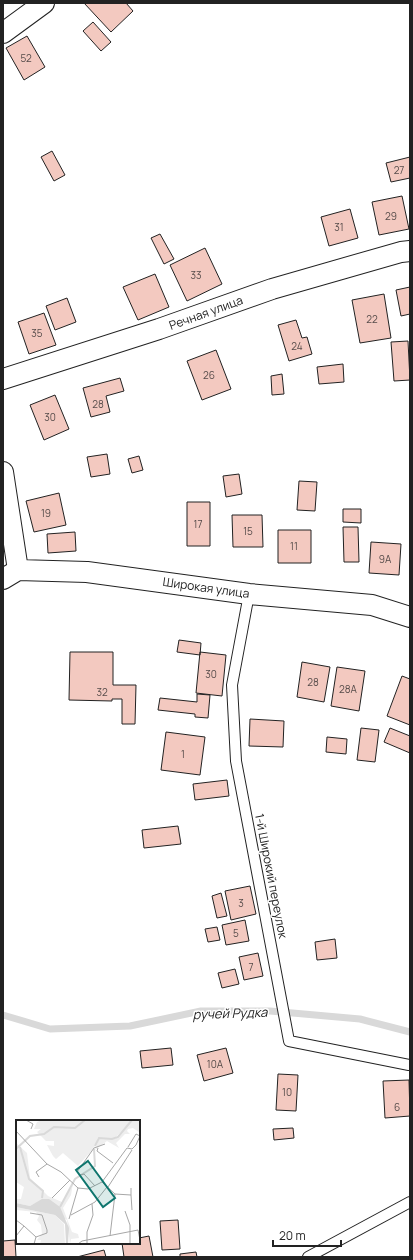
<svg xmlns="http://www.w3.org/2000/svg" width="413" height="1260" viewBox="0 0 413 1260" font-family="Manrope,sans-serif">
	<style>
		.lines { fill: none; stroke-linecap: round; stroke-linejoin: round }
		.stream { stroke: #d9d9d9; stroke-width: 7 }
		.building { fill: #f3c9c0; stroke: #222 }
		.service-casing { stroke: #222; stroke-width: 12 }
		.minor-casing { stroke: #222; stroke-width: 22 }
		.service { stroke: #fff; stroke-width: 10 }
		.minor { stroke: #fff; stroke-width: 20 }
		.labels { text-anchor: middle; stroke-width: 3; stroke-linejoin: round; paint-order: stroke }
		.number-label { font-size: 10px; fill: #564c4a }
		.street-label { font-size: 12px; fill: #222; stroke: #fff }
		.water-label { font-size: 13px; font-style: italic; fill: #222; stroke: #fff }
		.inset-river { fill: none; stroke: #d9d9d9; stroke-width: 2 }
		.inset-road { fill: none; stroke: #a7a7a7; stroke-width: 1 }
		.view { fill: #0f766e; fill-opacity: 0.15; stroke: #0f766e; stroke-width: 2 }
		.inset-edge { fill: none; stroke: #222; stroke-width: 2 }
	</style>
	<rect width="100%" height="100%" fill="#fff"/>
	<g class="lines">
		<path class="stream" d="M3,1015L50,1029L130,1026L201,1011H270L360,1019L410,1032"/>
	</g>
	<path class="building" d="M84,3H126L133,11L111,32Z
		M93,22L111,42L101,51L83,31Z
		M27,36L45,67L24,80L6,48Z
		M52,151L65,175L54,181L41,157Z
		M410,157V178L391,182L386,163Z
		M402,196L409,229L379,235L372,202Z
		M350,209L358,238L329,246L321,217Z
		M160,234L174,259L164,264L151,238Z
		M205,248L222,284L187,301L170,265Z
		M155,274L169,307L138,320L123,287Z
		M410,287V314L401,316L396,290Z
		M384,294L391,338L360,343L352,300Z
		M67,298L76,322L55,330L46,306Z
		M44,313L56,345L29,354L18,322Z
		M296,320L302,338L307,337L312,354L289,361L278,325Z
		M408,341L410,380L394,381L391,342Z
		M216,350L231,389L202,400L187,361Z
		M343,364L344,382L319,384L317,367Z
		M282,374L284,394L272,395L271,376Z
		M120,378L124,391L106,396L110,412L91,417L83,388Z
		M55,395L69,429L44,440L30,405Z
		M107,454L110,474L91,477L87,457Z
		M139,456L143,470L132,473L128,459Z
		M239,474L242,494L226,497L223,476Z
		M299,481L317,482L315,511L297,510Z
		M59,493L66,525L34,532L26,501Z
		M187,502H210V546H187Z
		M343,509H361V523L343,522Z
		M232,515H262L263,547H233Z
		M343,527H358L359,562H344Z
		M278,530H311V563H278Z
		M75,532L76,551L48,553L47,534Z
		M371,542L401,544L399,575L369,573Z
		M179,640L201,643L200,655L177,652Z
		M70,652H113V685H136L135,724H122V699H112V701L69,700Z
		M200,652L226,655L222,696L196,693Z
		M302,662L330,667L324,702L297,697Z
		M337,667L365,671L359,711L331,706Z
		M402,676L410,679V725L387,716Z
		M197,694L210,695L208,718L195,717V714L158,710L160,698L197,702Z
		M250,719L284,721L283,747L249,746Z
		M361,728L379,730L375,762L357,760Z
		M390,728L410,736V753L384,742Z
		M166,732L205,737L200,775L161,770Z
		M327,737L347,739L346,754L326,752Z
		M227,780L229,796L195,800L193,784Z
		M178,826L181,844L144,848L142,830Z
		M250,886L256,914L231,920L225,891Z
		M221,893L227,916L217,918L212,896Z
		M245,920L249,941L226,945L222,925Z
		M217,927L220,940L208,942L205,929Z
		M335,939L337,958L317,960L315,942Z
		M258,953L263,976L244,980L239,957Z
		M235,969L239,984L222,988L218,973Z
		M171,1048L173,1065L142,1068L140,1051Z
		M226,1048L233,1073L204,1081L197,1055Z
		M278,1074L298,1075L296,1111L276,1110Z
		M409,1080L410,1116L385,1118L383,1081Z
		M293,1128L294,1138L274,1140L273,1129Z
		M178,1220L180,1249L162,1250L160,1221Z
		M149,1236L153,1257H124L122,1243H139V1238Z
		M15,1240L16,1257H3V1241Z
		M104,1250L106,1257H77Z
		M196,1252L197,1257H180V1254Z"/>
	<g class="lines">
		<defs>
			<path id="service" d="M249,594L232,685L236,761L289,1041L409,1065
				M308,1257L410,1202"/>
			<path id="minor" d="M3,33L44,3
				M3,379L159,329L272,289L401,252L410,251
				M3,472L18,570
				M3,579L18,570L87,572L249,594L372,605L410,617"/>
		</defs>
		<use href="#service" class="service-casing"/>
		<use href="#minor" class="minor-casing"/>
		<use href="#service" class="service"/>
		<use href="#minor" class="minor"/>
	</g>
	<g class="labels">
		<g class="number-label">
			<text x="26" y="62">52</text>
			<text x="399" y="174">27</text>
			<text x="391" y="220">29</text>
			<text x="339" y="231">31</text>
			<text x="196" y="279">33</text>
			<text x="372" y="323">22</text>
			<text x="37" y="337">35</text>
			<text x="297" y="350">24</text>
			<text x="209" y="379">26</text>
			<text x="98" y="408">28</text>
			<text x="50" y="421">30</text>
			<text x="46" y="517">19</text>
			<text x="198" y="528">17</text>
			<text x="248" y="535">15</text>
			<text x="294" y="550">11</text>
			<text x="385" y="563">9А</text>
			<text x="211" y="678">30</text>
			<text x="313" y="686">28</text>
			<text x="348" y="693">28А</text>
			<text x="102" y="696">32</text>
			<text x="183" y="758">1</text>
			<text x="241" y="907">3</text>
			<text x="236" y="937">5</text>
			<text x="251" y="971">7</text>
			<text x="215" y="1068">10А</text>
			<text x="287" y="1096">10</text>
			<text x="397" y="1111">6</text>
		</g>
		<g class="street-label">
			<text transform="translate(206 313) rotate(-20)" y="4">Речная улица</text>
			<text transform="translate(206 588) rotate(8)" y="4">Широкая улица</text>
			<text transform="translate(271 876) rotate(79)" y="4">1-й Широкий переулок</text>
		</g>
		<g class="water-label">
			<text transform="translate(230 1013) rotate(-2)" y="5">ручей Рудка</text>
		</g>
	</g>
	<g transform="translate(16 1120)">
		<rect width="124" height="124" fill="#fff"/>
		<path d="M26,0H116L98,19L82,18L78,28L62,46L47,33L40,39L37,36L31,25L38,26V21H30L21,12L25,9H18L21,2ZM117,0H124L123,12L117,8L112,9L111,11L114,14H109L100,23L103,28L91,21L79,30L83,19H99ZM0,23L11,33L14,58L32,76L46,82L56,67V62L57,63L55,75L47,88L56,112L62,114L63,118L55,119L54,124L51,100L22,82L14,86L0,83V79H5L8,67L0,62ZM0,87L39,95L48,104L49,124H24L25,120H21L26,114L25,105L21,100L23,96L20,92L0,90Z" fill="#eee"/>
		<path d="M26,79H33L44,87L53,108L52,124H50L49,104L39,95L0,87V83L14,86Z" fill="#d9d9d9"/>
		<path class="inset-river" d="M79,26L83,18L96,19L102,17L116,0M4,27L13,59L27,71L26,78M0,29L14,16L28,14L38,7L59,8L69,0M44,87L59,59L79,46L78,29"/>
		<path class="inset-road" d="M10,0L17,4L15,9M0,11L31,44L45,52L62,68M82,28L81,31L97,43M61,52L78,28L89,24M64,55L68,54L79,66M23,57L20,52L31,44M86,62L99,74L115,75V68M92,67L116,30M115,75L116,90M36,78L54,60M109,91L114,105V124M14,93L26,95L31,110V113L20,117M55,95L79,82L91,67M53,99L62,68L72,69L86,62L111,28L116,29L120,25L124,16L120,14L112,27M0,100L8,106L0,116M8,106L20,117L18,124M94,116L99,74M62,124L66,121L122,110L124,120M71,124V112L77,95L76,84"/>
		<path class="view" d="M72,41L99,78L87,87L60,50Z"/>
		<rect width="124" height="124" class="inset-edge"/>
	</g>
	<rect width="413" height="1260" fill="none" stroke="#222222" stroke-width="8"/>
	<path d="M273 1240v6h68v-6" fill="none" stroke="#222222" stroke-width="2"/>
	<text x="279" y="1240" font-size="12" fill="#222222" stroke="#ffffff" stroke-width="3" paint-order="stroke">20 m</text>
</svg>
